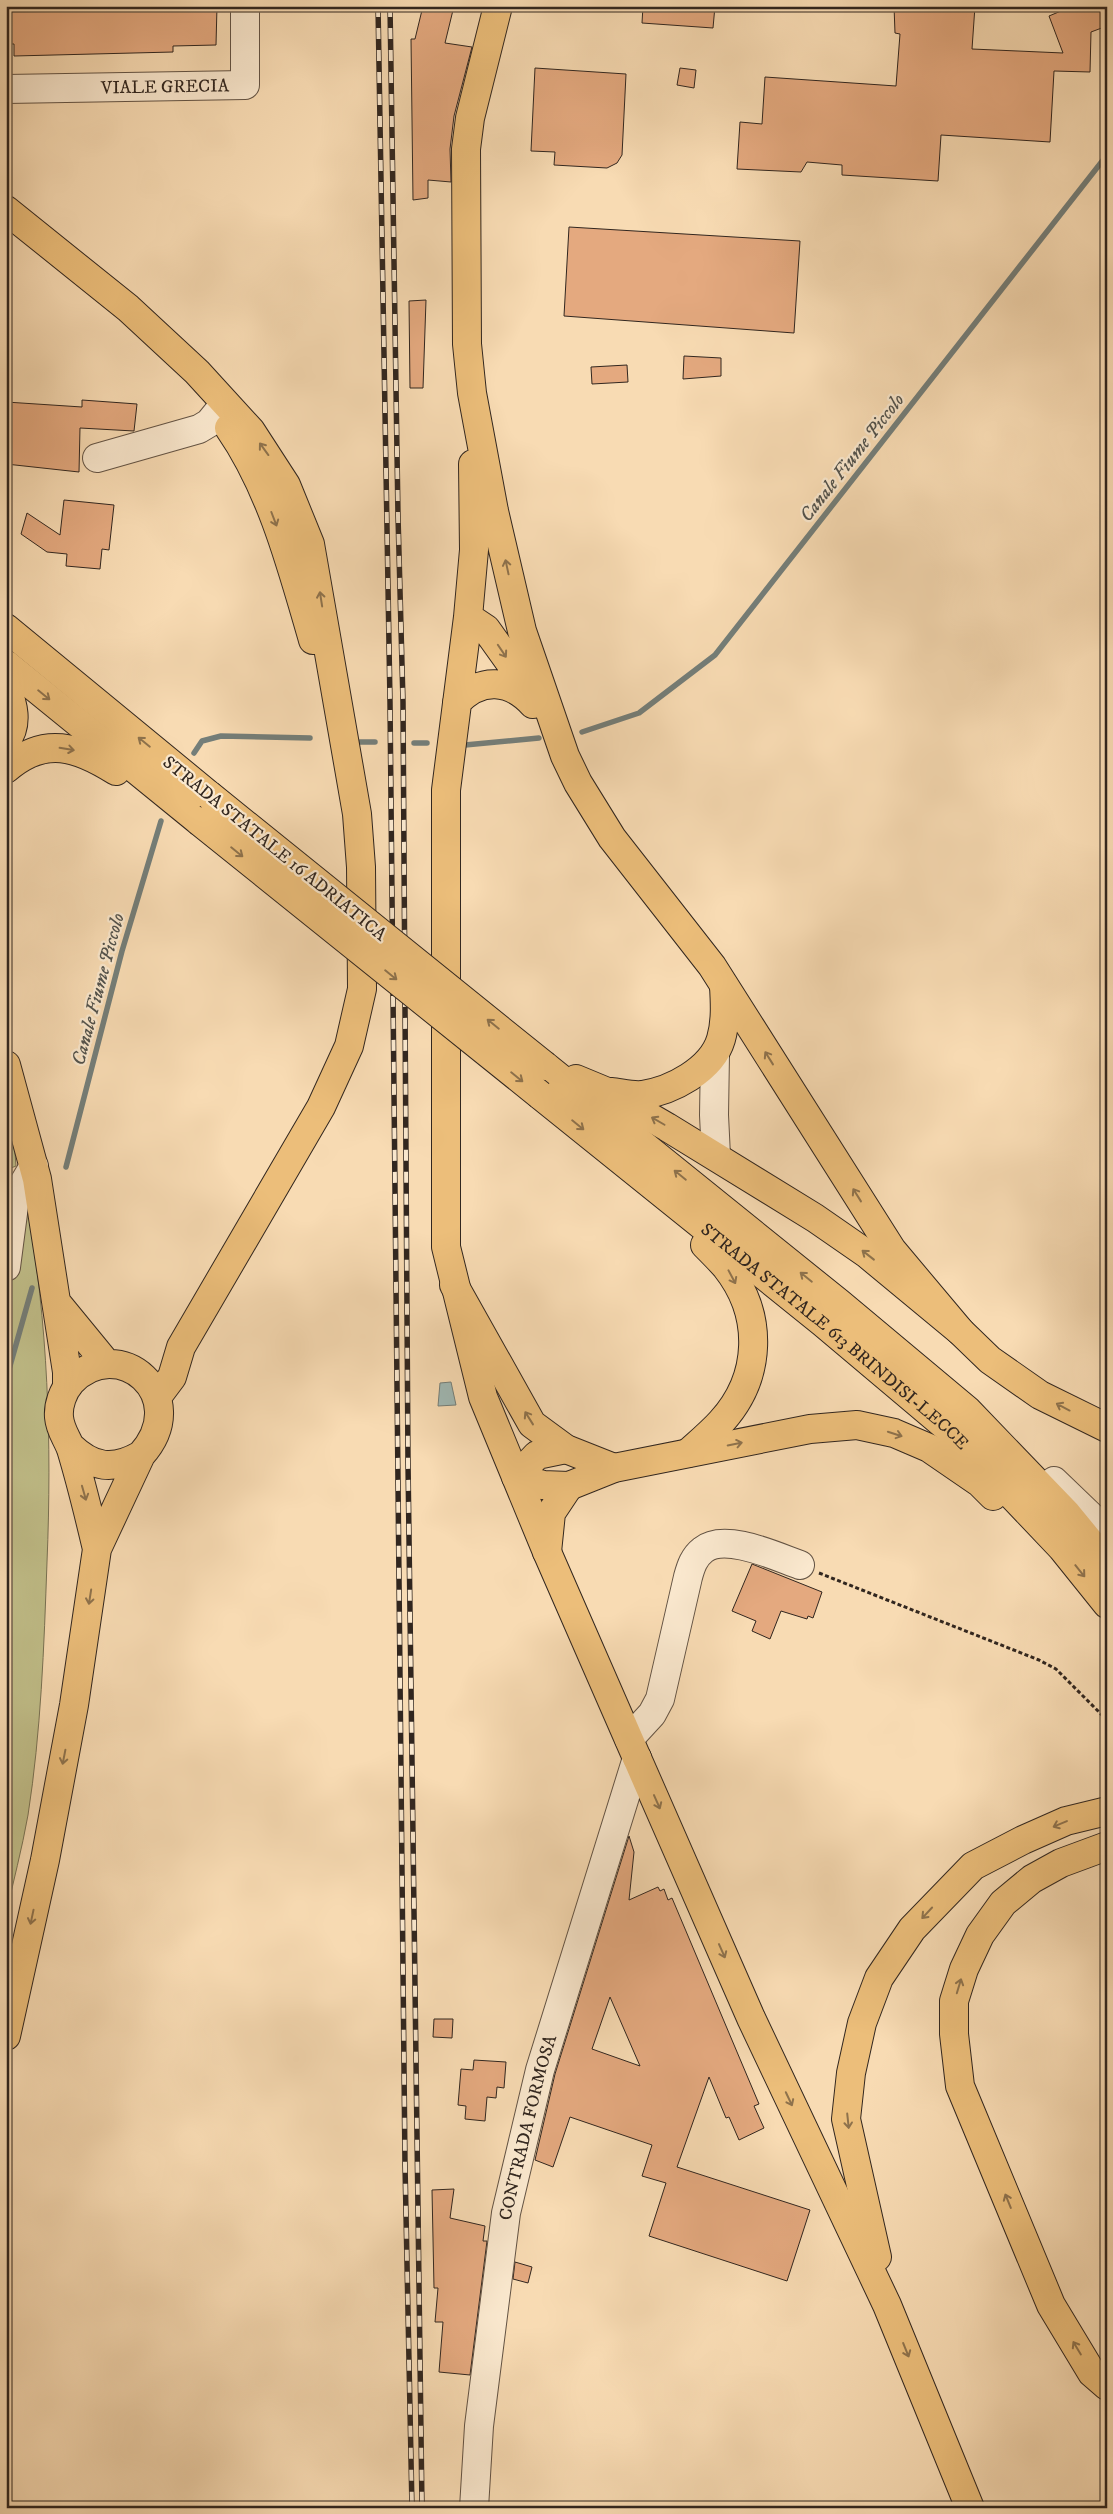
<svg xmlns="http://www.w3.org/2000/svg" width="1113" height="2514" viewBox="0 0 1113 2514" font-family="'IM FELL DW Pica',serif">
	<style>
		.green { fill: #c1bf8a; stroke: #797254 }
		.water { fill: #a0b9b5; stroke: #747e79 }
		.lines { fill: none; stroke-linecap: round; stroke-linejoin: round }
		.stream { stroke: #747e79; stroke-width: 5.5 }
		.building { fill: #e4a97f; stroke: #31261f; fill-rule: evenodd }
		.minor-casing { stroke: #635344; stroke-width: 30 }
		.major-casing { stroke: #31261f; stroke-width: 30 }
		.highway-casing { stroke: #31261f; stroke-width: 30 }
		.path { stroke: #31261f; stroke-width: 3; stroke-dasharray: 4 2.5; stroke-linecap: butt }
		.minor { stroke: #fae8ce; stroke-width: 28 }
		.major { stroke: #ecbe7a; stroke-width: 28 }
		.highway { stroke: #ecbe7a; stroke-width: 28 }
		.rail-casing { stroke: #31261f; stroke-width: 5.5 }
		.rail { stroke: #fae8ce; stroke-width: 4; stroke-dasharray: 11; stroke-linecap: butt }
		.highway-bridge-casing { stroke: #31261f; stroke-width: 30; stroke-linecap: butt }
		.highway-bridge { stroke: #ecbe7a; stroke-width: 28 }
		.oneway { stroke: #8e724c }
		.labels { text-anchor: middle; stroke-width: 4.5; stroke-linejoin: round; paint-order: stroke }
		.street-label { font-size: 18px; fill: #31261f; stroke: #fae8ce }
		.water-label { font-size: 19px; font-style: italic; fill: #52524c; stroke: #fae8ce }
	</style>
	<rect width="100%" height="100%" fill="#f8dbb3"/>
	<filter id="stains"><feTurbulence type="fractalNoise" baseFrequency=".004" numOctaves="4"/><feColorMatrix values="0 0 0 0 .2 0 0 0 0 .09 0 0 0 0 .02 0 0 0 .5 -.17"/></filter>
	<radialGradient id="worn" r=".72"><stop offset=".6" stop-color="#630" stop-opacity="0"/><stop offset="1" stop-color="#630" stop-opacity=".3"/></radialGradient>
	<path class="green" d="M6,1108L17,1145L15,1153L16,1166L6,1170Z
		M27,1204C48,1323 52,1442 47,1562C44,1647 41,1732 28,1815C22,1849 13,1882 6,1915V1288L14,1223Z"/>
	<path class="water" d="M451,1382L456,1405L438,1406L440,1383Z"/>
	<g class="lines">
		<path class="stream" d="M582,732L639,713L715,655L1107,155
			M360,742H375
			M414,743H427
			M465,745L539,738
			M194,753L202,741L221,736L310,738
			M66,1167L122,951L161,821
			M6,1380L32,1288"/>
	</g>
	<path class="building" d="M94,6H217L216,45L173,46V52L14,56V44H6V12L94,11Z
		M423,6H454L445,43L472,47L454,116L450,149L451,182L428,180V198L413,200L411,39H415Z
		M643,6H715L713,28L642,23Z
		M894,6H975L972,49L1063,53L1049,16L1061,11L1059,6H1107V26L1091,32L1090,72L1054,71L1050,142L941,135L938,181L842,175V165L807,162L801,172L737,169L740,122L762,124L765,77L896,86L900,34L895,33Z
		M535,68L626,74L622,155L617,163L607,168L554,165L555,152L531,151Z
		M680,68L696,70L694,88L677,85Z
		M569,227L800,241L794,333L564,316Z
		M426,300L423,388H410L409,301Z
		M684,356L721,358V376L683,379Z
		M627,365L628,382L592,384L591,367Z
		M82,400L137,404L134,431L80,428L79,472L6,464V402L82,407Z
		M64,500L114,505L109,550L102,549L100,569L66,566L67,554L47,552L21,534L27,513L60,535Z
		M752,1564L822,1592L813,1618L808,1616L807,1619L781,1611L770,1639L752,1631L756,1621L732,1611Z
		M629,1836L634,1852L629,1900L658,1887L660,1891L664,1889L668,1900L672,1898L759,2104L754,2106L764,2128L739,2140L729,2117L726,2118L709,2077L677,2167L810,2210L787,2281L649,2236L666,2183L642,2176L652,2145L570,2117L553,2167L535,2160L555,2074ZM610,1997L640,2066L592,2049Z
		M434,2019H453L452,2038L433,2037Z
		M474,2060L506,2062L504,2088L497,2087L496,2098L487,2097L485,2121L465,2119L466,2106L458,2105L461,2069L473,2070Z
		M454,2189L450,2218L485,2226L483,2241H487L470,2375L439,2372L443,2322H435L438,2288H434L432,2190Z
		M515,2262L532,2267L528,2283L513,2279Z"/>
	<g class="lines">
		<defs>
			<g id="minor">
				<path id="s1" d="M6,89L245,85V6"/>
				<path d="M97,458L199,429L209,423L218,412"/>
				<path d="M715,1054L714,1115L716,1156"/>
				<path d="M6,1267L15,1198L34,1166"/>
				<path d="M1054,1481L1107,1532"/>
				<path d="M629,1739L652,1714L660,1699L688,1577C691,1566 694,1557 703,1550C725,1532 777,1557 800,1565"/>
				<path id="s2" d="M474,2508L479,2426L506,2213L540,2070L637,1758"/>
			</g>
			<path id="major" d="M498,6L470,118L466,149L467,344L472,393L494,511L522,631L565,756L578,783L612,838L712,966L892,1250L960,1331L990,1360L1040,1395L1107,1428
				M6,210L128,308L197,372L251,431L286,485L310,544L357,814L361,867L362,989L349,1046L321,1107L181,1347L172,1377L157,1397
				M229,428C272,490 292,568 313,640
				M473,464L474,550L468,617L446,790V1247L483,1397L547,1552L637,1758
				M468,617L486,629L536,699
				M457,702C481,677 510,679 533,704
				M6,1065L37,1179L67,1372V1387
				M57,1303L107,1364
				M70,1446C93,1468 113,1471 141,1455
				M6,2036L45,1860L74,1705L97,1549L141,1455C194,1396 118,1332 71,1382C63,1391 58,1405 59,1417C60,1430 67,1438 71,1449C81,1482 89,1515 97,1549"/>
			<g id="highway">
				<path d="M6,628L209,795"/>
				<path d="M6,664L199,821"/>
				<path d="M6,685C13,704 19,724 6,741"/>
				<path d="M6,769C45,735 78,747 116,771"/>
				<path d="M545,1066L839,1303L967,1410L1067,1514L1107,1563"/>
				<path d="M576,1079L605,1091L667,1127L815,1218L867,1254L960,1331"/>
				<path d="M611,1092C621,1093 632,1096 642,1095C671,1091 712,1070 721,1039C726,1022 725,1003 724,986"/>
				<path id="s3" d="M540,1095L822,1322L949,1429L1062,1548L1107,1604"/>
				<path d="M454,1285L532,1424L566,1449L614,1468"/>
				<path d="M566,1449L537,1455L516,1477L543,1485L569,1486L614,1468L810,1429L857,1425L894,1433L929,1448L980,1483L993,1496"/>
				<path d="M688,1453C699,1443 711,1433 721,1422C762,1377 764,1315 726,1267C720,1260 712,1252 705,1245"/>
				<path d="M547,1552L551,1513L569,1486"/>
				<path d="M637,1758L751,2018L887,2305L970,2508"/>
				<path d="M1107,1846L1061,1863L1032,1879L1003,1903L980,1935L964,1969L954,2001V2034L960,2086L1051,2305L1092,2373L1107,2386"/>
				<path d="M877,2257L846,2119L851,2073L862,2023L879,1978L912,1929L973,1866L1023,1840L1066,1821L1107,1811"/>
			</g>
		</defs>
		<use href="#minor" class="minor-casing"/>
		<use href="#major" class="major-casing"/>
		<use href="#highway" class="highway-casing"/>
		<path class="path" d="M819,1573L1039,1660L1056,1669L1107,1720"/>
		<use href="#minor" class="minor"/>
		<use href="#major" class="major"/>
		<use href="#highway" class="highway"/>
		<defs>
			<path id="rail" d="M378,6L390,702L405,2165L412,2508
				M390,6L398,516L403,702L408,1463L422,2508"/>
		</defs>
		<use href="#rail" class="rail-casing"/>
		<use href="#rail" class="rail"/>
		<defs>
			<path id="highway-bridge" d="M209,795L545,1066
				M199,821L540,1095"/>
		</defs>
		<use href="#highway-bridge" class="highway-bridge-casing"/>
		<use href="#highway-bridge" class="highway-bridge"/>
	</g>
	<defs><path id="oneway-shaft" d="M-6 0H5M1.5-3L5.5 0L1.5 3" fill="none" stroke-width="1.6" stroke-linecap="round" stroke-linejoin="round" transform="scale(1.25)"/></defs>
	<g class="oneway">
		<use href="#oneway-shaft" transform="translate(264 449) rotate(-126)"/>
		<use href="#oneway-shaft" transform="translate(274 519) rotate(69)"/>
		<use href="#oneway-shaft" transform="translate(507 567) rotate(-102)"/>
		<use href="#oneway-shaft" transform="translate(321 599) rotate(-99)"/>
		<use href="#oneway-shaft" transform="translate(502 651) rotate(56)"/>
		<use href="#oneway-shaft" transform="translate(44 695) rotate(39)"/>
		<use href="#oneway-shaft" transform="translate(144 742) rotate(-141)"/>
		<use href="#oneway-shaft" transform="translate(67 749) rotate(9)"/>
		<use href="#oneway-shaft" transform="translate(237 852) rotate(39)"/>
		<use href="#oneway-shaft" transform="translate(391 975) rotate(39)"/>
		<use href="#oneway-shaft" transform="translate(493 1024) rotate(-141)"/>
		<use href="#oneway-shaft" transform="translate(769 1058) rotate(-122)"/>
		<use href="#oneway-shaft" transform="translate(517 1077) rotate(39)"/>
		<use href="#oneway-shaft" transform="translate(658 1121) rotate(-150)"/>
		<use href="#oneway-shaft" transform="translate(578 1125) rotate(39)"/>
		<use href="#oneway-shaft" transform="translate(680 1175) rotate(-141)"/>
		<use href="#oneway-shaft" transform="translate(857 1195) rotate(-122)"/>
		<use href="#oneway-shaft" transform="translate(868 1255) rotate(-142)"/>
		<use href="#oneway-shaft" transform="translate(732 1277) rotate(62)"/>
		<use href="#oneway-shaft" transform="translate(806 1277) rotate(-141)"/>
		<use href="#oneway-shaft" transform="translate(1063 1407) rotate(-152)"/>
		<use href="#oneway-shaft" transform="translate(529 1418) rotate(-122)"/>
		<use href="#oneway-shaft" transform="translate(895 1434) rotate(18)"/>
		<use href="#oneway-shaft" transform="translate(735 1444) rotate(-11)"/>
		<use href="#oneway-shaft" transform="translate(84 1493) rotate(74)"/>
		<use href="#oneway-shaft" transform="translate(1080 1571) rotate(51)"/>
		<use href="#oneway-shaft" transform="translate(90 1597) rotate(99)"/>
		<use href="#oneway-shaft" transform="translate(64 1757) rotate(101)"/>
		<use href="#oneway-shaft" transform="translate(657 1802) rotate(66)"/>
		<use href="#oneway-shaft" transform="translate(1060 1824) rotate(157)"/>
		<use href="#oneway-shaft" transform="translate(927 1913) rotate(133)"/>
		<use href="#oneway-shaft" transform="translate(32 1917) rotate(102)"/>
		<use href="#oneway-shaft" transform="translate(722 1951) rotate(66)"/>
		<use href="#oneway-shaft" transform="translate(959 1986) rotate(-73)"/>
		<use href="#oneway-shaft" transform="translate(789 2099) rotate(65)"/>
		<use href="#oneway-shaft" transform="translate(848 2121) rotate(84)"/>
		<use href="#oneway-shaft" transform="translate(1008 2201) rotate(-112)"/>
		<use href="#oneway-shaft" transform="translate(1077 2348) rotate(-121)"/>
		<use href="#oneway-shaft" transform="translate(906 2350) rotate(68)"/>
	</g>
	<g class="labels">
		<g class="street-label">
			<text dy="6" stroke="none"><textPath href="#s1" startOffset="159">VIALE GRECIA</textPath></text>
			<text transform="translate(275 848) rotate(39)" y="6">STRADA STATALE 16 ADRIATICA</text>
			<text dy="6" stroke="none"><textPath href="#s3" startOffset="381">STRADA STATALE 613 BRINDISI-LECCE</textPath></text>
			<text dy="6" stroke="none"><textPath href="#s2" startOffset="385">CONTRADA FORMOSA</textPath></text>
		</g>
		<g class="water-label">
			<text transform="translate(851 457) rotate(-52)" y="7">Canale Fiume Piccolo</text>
			<text transform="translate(97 989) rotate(-75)" y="7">Canale Fiume Piccolo</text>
		</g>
	</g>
	<rect width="1113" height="2514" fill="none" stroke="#f8dbb3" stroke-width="25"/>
	<rect x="8" y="8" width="1098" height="2499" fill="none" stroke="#31261f" stroke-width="2.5"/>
	<rect x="12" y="12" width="1088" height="2489" fill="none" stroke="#31261f"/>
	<rect width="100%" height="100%" filter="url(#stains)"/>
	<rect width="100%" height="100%" fill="url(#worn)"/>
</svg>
